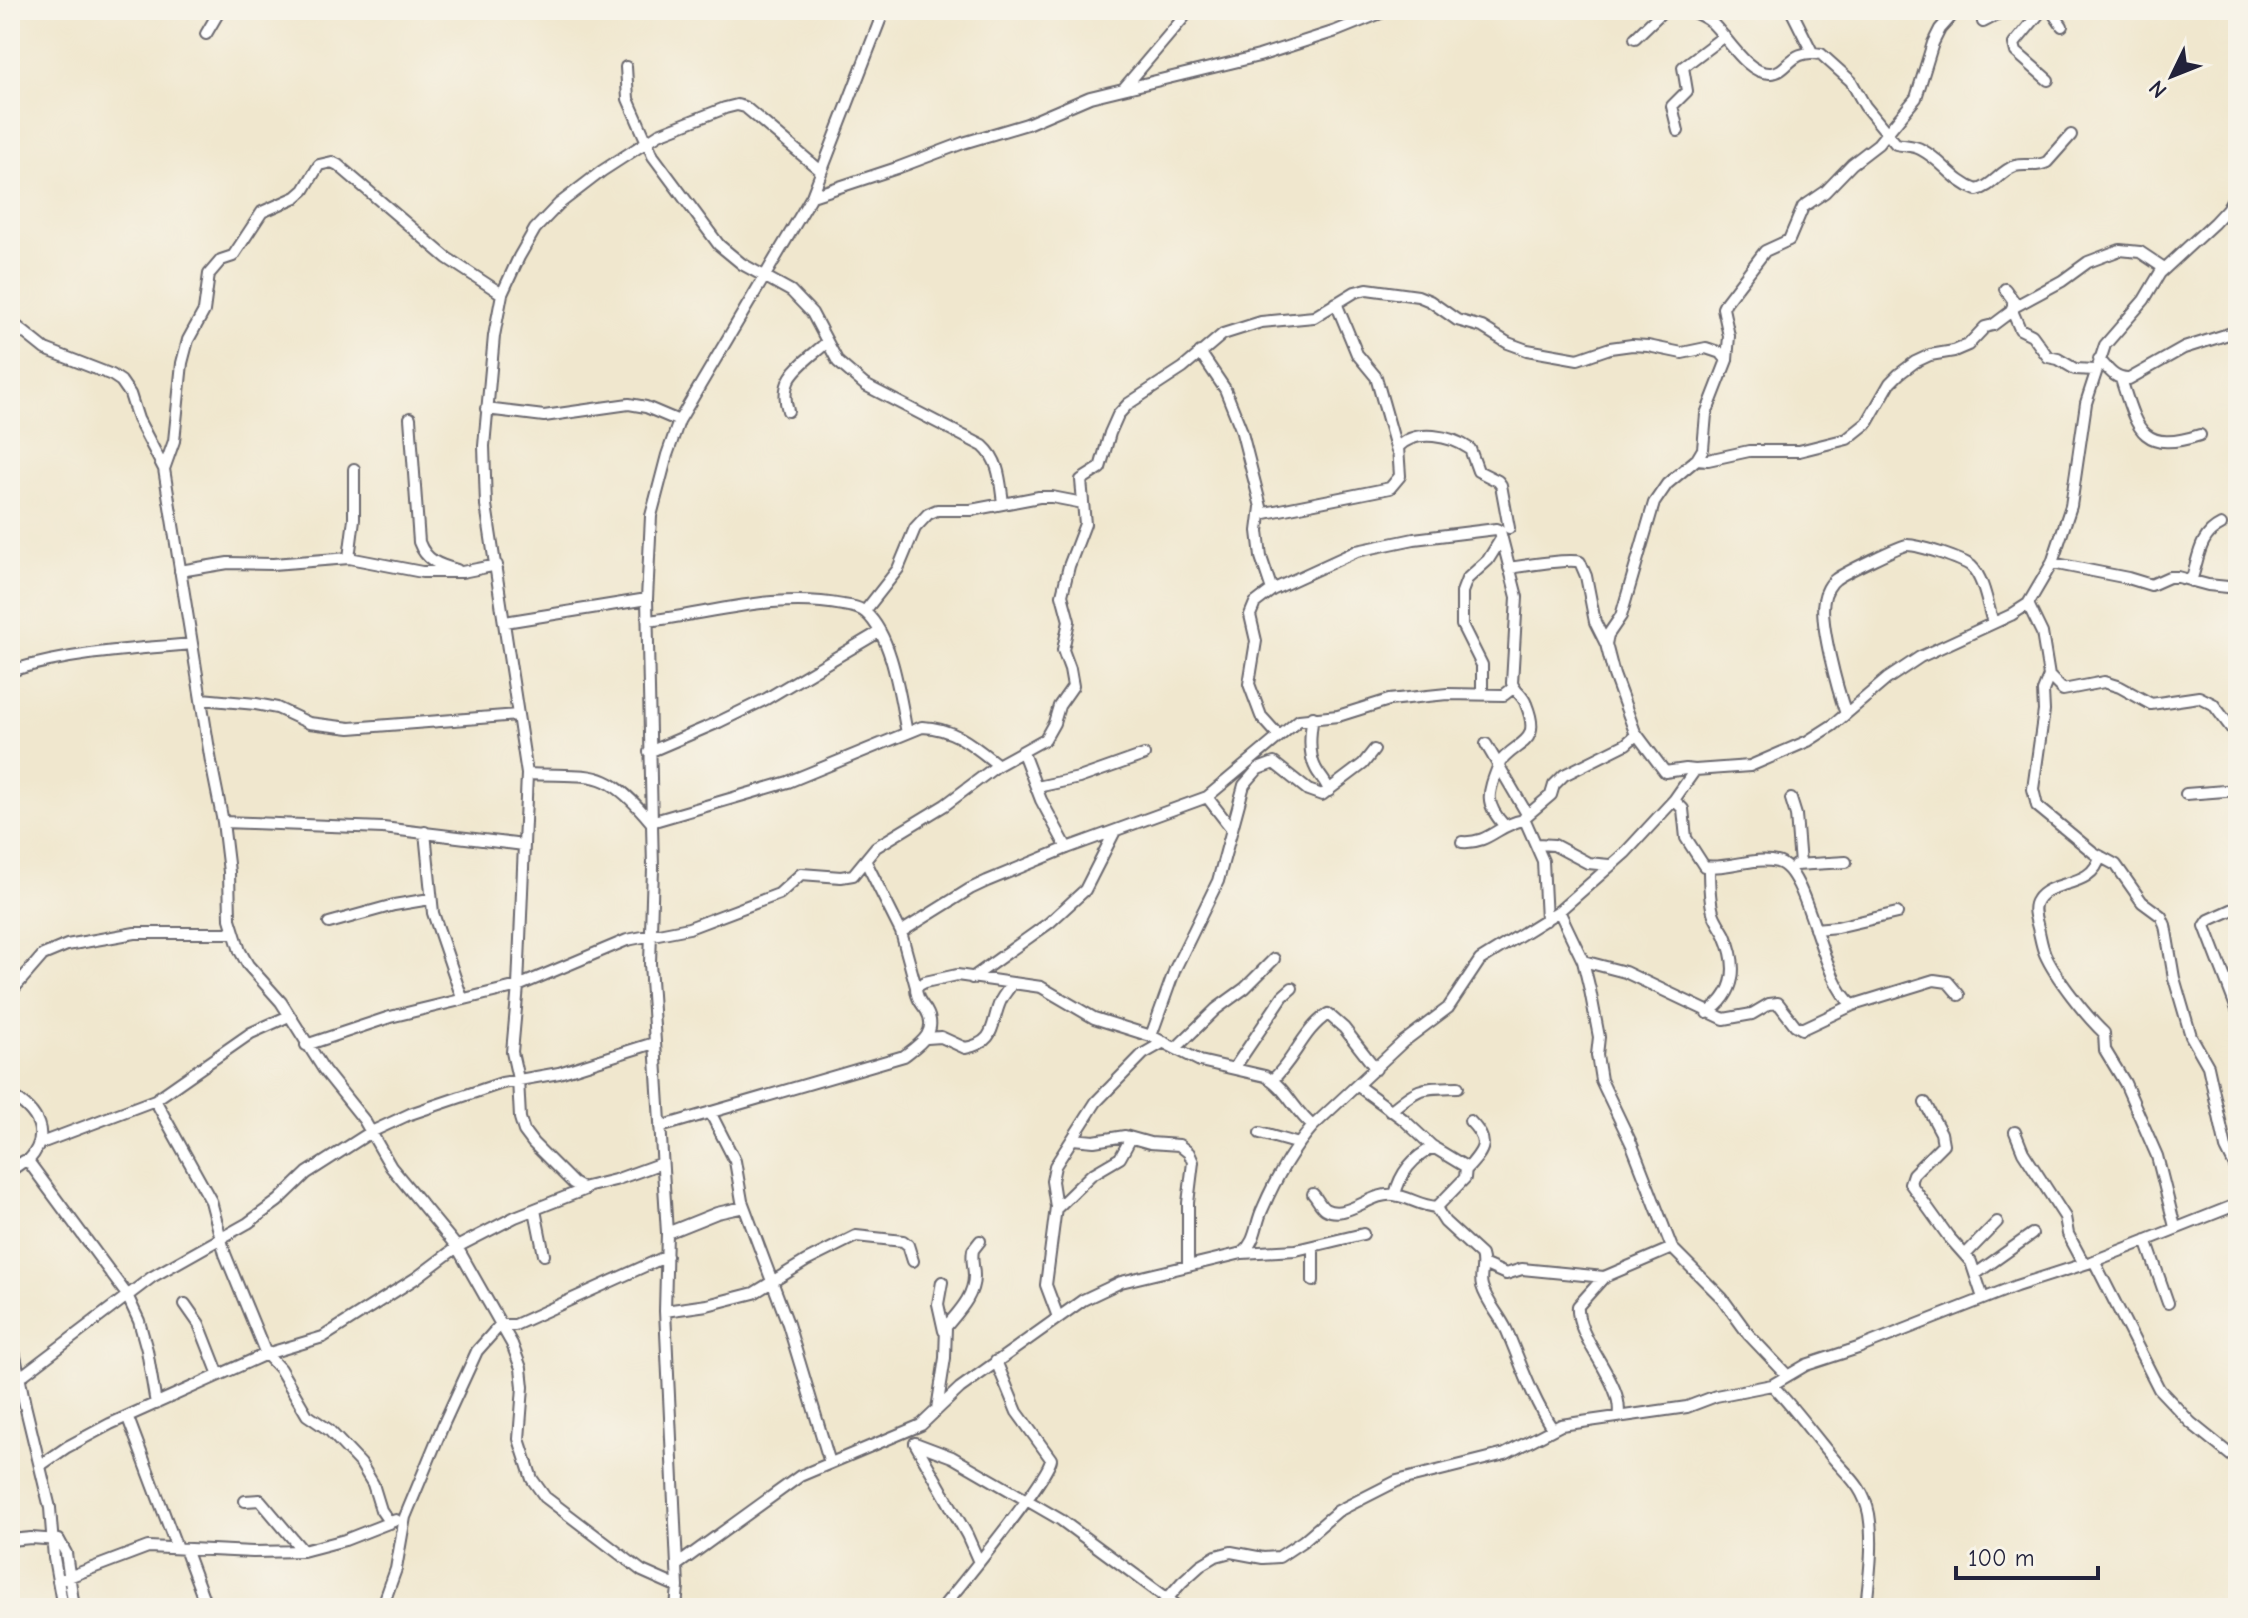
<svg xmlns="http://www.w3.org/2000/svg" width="2248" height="1618" viewBox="0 0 2248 1618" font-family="'Comic Neue',sans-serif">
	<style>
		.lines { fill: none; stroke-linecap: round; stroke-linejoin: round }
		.minor-casing { stroke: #6a676e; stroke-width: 14 }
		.minor { stroke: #fff; stroke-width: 10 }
	</style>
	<rect width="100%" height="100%" fill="#f7f3e8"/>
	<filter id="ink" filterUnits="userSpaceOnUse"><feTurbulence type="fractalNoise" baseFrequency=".0125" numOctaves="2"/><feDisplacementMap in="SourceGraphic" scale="16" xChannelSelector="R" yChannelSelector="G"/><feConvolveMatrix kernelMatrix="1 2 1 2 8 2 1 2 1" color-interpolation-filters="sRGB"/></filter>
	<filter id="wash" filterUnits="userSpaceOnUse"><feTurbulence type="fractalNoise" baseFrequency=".006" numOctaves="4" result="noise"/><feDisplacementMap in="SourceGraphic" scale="32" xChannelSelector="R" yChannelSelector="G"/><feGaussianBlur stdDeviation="1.8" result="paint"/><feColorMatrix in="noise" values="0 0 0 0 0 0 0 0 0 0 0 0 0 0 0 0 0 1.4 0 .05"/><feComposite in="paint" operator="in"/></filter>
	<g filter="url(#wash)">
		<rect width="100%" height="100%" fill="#f0e7ce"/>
	</g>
	<g filter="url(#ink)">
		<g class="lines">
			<defs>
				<path id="minor" d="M1689,10C1697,14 1704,16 1711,22C1727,36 1747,75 1771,73C1790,72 1789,48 1821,54L1851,81L1865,106L1896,144C1905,146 1914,145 1922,150C1943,161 1954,182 1977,190C1992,187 2000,171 2015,166C2026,163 2036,168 2047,162L2071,135
					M1791,10L1812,52
					M2042,10L2014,44L2016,52L2048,80
					M2051,10L2062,26
					M1983,22L2006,10
					M206,34L220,10
					M1635,38L1664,10
					M626,67L628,99L653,156L719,245L742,264L791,291L812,313L838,362L865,385L983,446C1000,461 1000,482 1003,503
					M1124,88L1190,10
					M1678,131L1672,106L1687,91L1683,67L1724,36
					M812,196L897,168L963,143L1027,124L1090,97L1259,56L1336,31L1388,10
					M2227,209L2238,220
					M2005,289L2013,300V313L2020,329L2032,335L2048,357L2058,359L2075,369L2095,370
					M1336,303L1357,354L1376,377L1397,451
					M2012,308L2062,281L2088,262L2120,250L2140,252L2164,268
					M10,321L45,349L112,375L121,381L130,394L138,419L164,469L211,762L223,822L229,872L230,919L240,951L248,965L281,1002L324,1070L364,1120L391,1167L457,1247L512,1344L521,1368L523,1387L519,1439L532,1479L545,1497L642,1571L678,1587
					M1200,352L1225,389L1241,429L1261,507L1258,531L1261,557L1272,590
					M2099,359C2108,369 2115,380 2129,379L2184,348L2238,331
					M1727,360L1729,336L1723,308L1726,302L1765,251L1789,240L1803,207L1825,192L1852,164L1878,144L1916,98L1933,43L1940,29L1957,10
					M2121,379C2137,429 2141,454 2200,435
					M486,409L544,416L629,404L646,407L679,421
					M788,411C777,376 803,364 827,342
					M410,418L419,542C426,561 439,565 457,570
					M1697,459L1708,460L1749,451H1799L1847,439L1867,423L1890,383L1899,374L1915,362L1930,355L1954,351L1968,345L1985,327L1993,325L2013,310
					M164,469L174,441L182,363L188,340L204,311L209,274L221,260L233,256L262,212L296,197L304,190L319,165L332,162L338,165L447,258L502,294
					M1260,514L1390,488L1400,476L1398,447C1416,428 1451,436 1470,449L1478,471L1498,481L1501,485L1509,528
					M349,558L354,519V469
					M2052,563L2128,578L2151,585L2169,577H2178L2208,585L2238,588
					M1509,568C1522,566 1571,558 1580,562L1586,576L1595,622L1606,644
					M180,571L228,563L273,564L349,558L422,572H462L497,565
					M2191,581C2199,559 2198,536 2221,525
					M2028,604L2042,633L2049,676L2063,690L2104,682L2120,687L2151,704L2199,697L2213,704L2238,737
					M865,611L898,569L915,528L928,514L937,510H971L1039,497H1052L1083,503
					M648,621C713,613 777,592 843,605C850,606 860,607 866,613C893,637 900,699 907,733
					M505,622L647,599
					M10,671C69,653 130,649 192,644
					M2049,676L2043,691L2044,711L2033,789L2037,806L2094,853L2116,865L2142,902L2161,916L2165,925L2174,978L2191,1036L2208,1066L2226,1148L2238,1172
					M1482,694V665L1462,625V592L1467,579L1488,560L1501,539
					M201,699L256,704L277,708L309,723L350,728L518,715
					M1846,714C1838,691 1819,623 1824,600C1825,593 1830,583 1836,579C1842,574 1901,545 1907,545C1919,545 1962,559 1971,566C1984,578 1988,607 1993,623
					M1313,717C1310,733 1308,754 1316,769C1320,777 1326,781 1329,791
					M1635,732L1665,772L1686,769L1695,770
					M1279,736L1261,716L1249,684L1256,641L1250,615L1255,603L1272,590L1357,551L1414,539L1496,529L1500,531L1517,597L1512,683C1515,692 1523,695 1526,704C1543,746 1516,739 1498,765
					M1486,744L1527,814
					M649,752L719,722L766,699L879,632
					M1023,753L1041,800L1067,848
					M1498,767C1488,793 1484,803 1504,825
					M527,774C594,777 605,766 651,822L788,782L922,727C954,728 974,746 998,765
					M1037,787L1079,778L1144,755
					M2186,794L2238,790
					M1207,797L1231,828
					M1791,799L1796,815L1800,864
					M1674,800L1683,809L1686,838L1704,866C1727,870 1753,856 1777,862C1809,868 1820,981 1853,1005
					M223,822L383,828L524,845
					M425,832L433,913L462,998
					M1462,842C1490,844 1498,824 1524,820
					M1537,844L1554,845L1588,863L1609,865
					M2100,856C2093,889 2050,879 2037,900C2032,907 2035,916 2037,924C2040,934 2041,945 2045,954C2055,977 2086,1016 2104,1033L2105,1050L2125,1083L2157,1156L2175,1227
					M866,862L901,932L916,987
					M1795,865L1846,862
					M2238,907L2209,920L2205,926L2238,1012
					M1559,911L1583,961L1590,990L1599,1037L1597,1055L1601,1080L1632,1145L1672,1248L1722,1298L1749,1335L1786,1374
					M329,923L394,905L430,899
					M1815,929L1837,927L1897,913
					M901,932L970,889L987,881L1067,848L1207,797L1299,720L1338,716L1389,700L1447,694L1504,695L1513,688
					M1583,961L1625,972L1724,1019L1752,1014L1769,1004L1778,1003L1795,1025L1802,1029L1853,1005L1934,980L1948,982L1959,995
					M972,978L1049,923L1085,890L1115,831
					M10,993L43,955L67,945L135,933H233
					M1707,1013C1737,994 1738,965 1725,935C1721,927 1715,920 1713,912C1709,898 1709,882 1709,867
					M1151,1036L1175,969L1218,881L1244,785L1258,769L1274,763L1308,790L1322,795L1363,764L1374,750
					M927,1038L941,1037L965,1048C998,1042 990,1023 1001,1000C1004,994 1009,989 1012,983
					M306,1045L390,1017L518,986L627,940L689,928L779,894L801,874L841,877L853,875L876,847L945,805L998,765L1045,739L1054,723L1059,706L1073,686L1070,669L1063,650L1069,621L1062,595L1069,566L1085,524L1081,480L1100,468L1110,433L1118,415L1128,404L1183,368L1223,334L1261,322L1314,317L1355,292L1367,289L1418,296L1430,301L1457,320L1482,327L1508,343L1527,350L1578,359L1610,348L1632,345L1648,346L1682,353L1706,348L1721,353L1727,360L1706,414L1703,449L1697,459L1667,484L1654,503L1621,616L1608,635L1606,644L1614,675L1636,735L1626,744L1564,775L1554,785L1551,795L1524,818L1543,861L1546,920
					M1176,1048L1216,1009L1245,988L1274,959
					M1235,1067L1283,996L1292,988
					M1272,1080C1294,1061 1303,1030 1328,1014L1344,1028L1376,1069
					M1358,1086L1403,1119L1433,1147L1466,1167L1465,1178L1436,1208L1445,1222L1481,1255C1485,1266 1479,1276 1482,1286C1487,1303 1500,1315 1507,1331C1521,1364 1532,1398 1552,1428
					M10,1095C38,1111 52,1135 28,1161
					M155,1100L211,1201L225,1254L266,1354L280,1369L307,1415L329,1430L361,1464L373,1484L381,1510L390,1523
					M1925,1103L1941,1133L1943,1144L1913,1174L1910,1183L1948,1236L1971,1262L1983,1298
					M1390,1111C1421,1086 1419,1088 1458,1087
					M710,1112L735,1161L742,1201L788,1324L830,1463
					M660,1127L904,1056C920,1044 939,1032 926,1010C920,1002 916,997 916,987L925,982L957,975L1041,987L1094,1018L1151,1036L1200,1061L1265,1076C1285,1086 1295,1112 1313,1126
					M2015,1132L2023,1152L2065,1217L2068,1234L2084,1264
					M1260,1133L1299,1144
					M1073,1139L1094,1141L1125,1136L1150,1143L1179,1145L1189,1153L1193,1162L1188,1203V1265
					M41,1143L155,1100L251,1033L289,1016
					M662,1163L615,1180L582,1188L573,1183L533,1143L524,1131L520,1118L518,1079L512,1052L518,986L527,774L486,505L484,446L494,336L502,294L519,257L535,229L559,204L602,171L659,134L725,108L737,105L745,107L821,171
					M1467,1169C1485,1149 1490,1142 1470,1121
					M10,1171L24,1161H28L127,1295L139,1321L147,1350L156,1404
					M1313,1194C1317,1198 1320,1206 1325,1209C1346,1221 1372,1191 1394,1195C1410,1197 1419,1206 1437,1207
					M1395,1195C1400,1173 1413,1157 1434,1147
					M1056,1209L1091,1175L1120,1158L1131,1138
					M535,1210L544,1255
					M667,1233L717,1213L744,1207
					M2146,1240L2168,1303
					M1242,1253L1296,1250L1363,1234
					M1965,1255L1997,1222
					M2094,1261L2159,1389L2191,1423L2238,1461
					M1483,1264L1506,1274L1522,1269L1604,1277
					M1977,1273L2032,1234
					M1313,1281V1247
					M942,1282L938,1304L944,1331
					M185,1304L199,1324L219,1375
					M665,1311L707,1305L754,1293L806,1261L856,1236L903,1241L908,1245L913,1261
					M1058,1317L1046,1285L1056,1207L1052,1181L1055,1166L1096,1102L1143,1054L1164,1042
					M10,1332L25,1405L50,1508L54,1558L63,1608
					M19,1378L152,1277L248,1223L278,1201L307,1173L371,1132L410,1114L502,1083L559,1073L654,1043
					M1772,1385C1792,1406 1809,1429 1828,1452C1845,1474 1863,1484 1869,1514C1874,1544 1869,1578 1866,1608
					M937,1409L945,1358L946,1327C958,1312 974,1297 974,1276C974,1267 971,1260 973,1250L980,1241
					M1618,1417C1626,1384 1575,1339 1578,1306L1604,1277L1672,1248
					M128,1418L177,1548
					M915,1443L952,1457L1061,1520L1180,1608
					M915,1443L967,1535L978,1560
					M41,1465L67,1447L110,1424L266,1354L323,1337L416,1278L457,1247L515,1217L586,1189
					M245,1501L260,1500L303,1551
					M10,1540L31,1538L59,1540L66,1553L74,1608
					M185,1549L207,1608
					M677,1565L800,1476L921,1425L960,1388L1083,1300L1121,1282L1242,1253C1257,1241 1255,1224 1263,1208C1275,1180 1293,1149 1313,1126L1403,1042L1448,1008L1480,960L1559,911L1625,853L1674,800L1695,770L1750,766L1808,741L1833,725L1887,679L1920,657L2011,615L2028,604L2052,563L2071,506L2086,403L2105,345L2144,300L2160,273L2214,223L2227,209L2238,190
					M58,1581L148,1547L253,1552L303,1551L345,1540L396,1520
					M382,1608L396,1569L405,1517L444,1423L477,1351L500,1325H515L667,1256
					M676,1608L678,1587L665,1311L667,1233L650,963L653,868L647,599L651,516L667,455L679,421L812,196L884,10
					M942,1608C959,1587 1050,1477 1051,1459L1017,1412L996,1361
					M1159,1608L1182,1582L1201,1565L1216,1556L1231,1552L1263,1558L1279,1557L1303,1541L1338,1511L1397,1481L1505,1454L1561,1425L1687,1407L1716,1396L1772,1385L1806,1365L1858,1348L2016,1286L2094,1261L2238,1204"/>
			</defs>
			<use href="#minor" class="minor-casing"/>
			<use href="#minor" class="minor"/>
		</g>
	</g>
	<rect width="2248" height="1618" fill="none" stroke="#f7f3e8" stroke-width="40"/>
	<g transform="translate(2172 76) rotate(227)" stroke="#f7f3e8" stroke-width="6" paint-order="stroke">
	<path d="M0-6L14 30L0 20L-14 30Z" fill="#22223b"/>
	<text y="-12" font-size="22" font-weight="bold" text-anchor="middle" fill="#22223b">N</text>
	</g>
	<path d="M1956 1566v12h142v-12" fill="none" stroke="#22223b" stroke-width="4"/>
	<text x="1968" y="1566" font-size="24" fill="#22223b" stroke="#f7f3e8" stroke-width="6" paint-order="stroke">100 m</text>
</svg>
